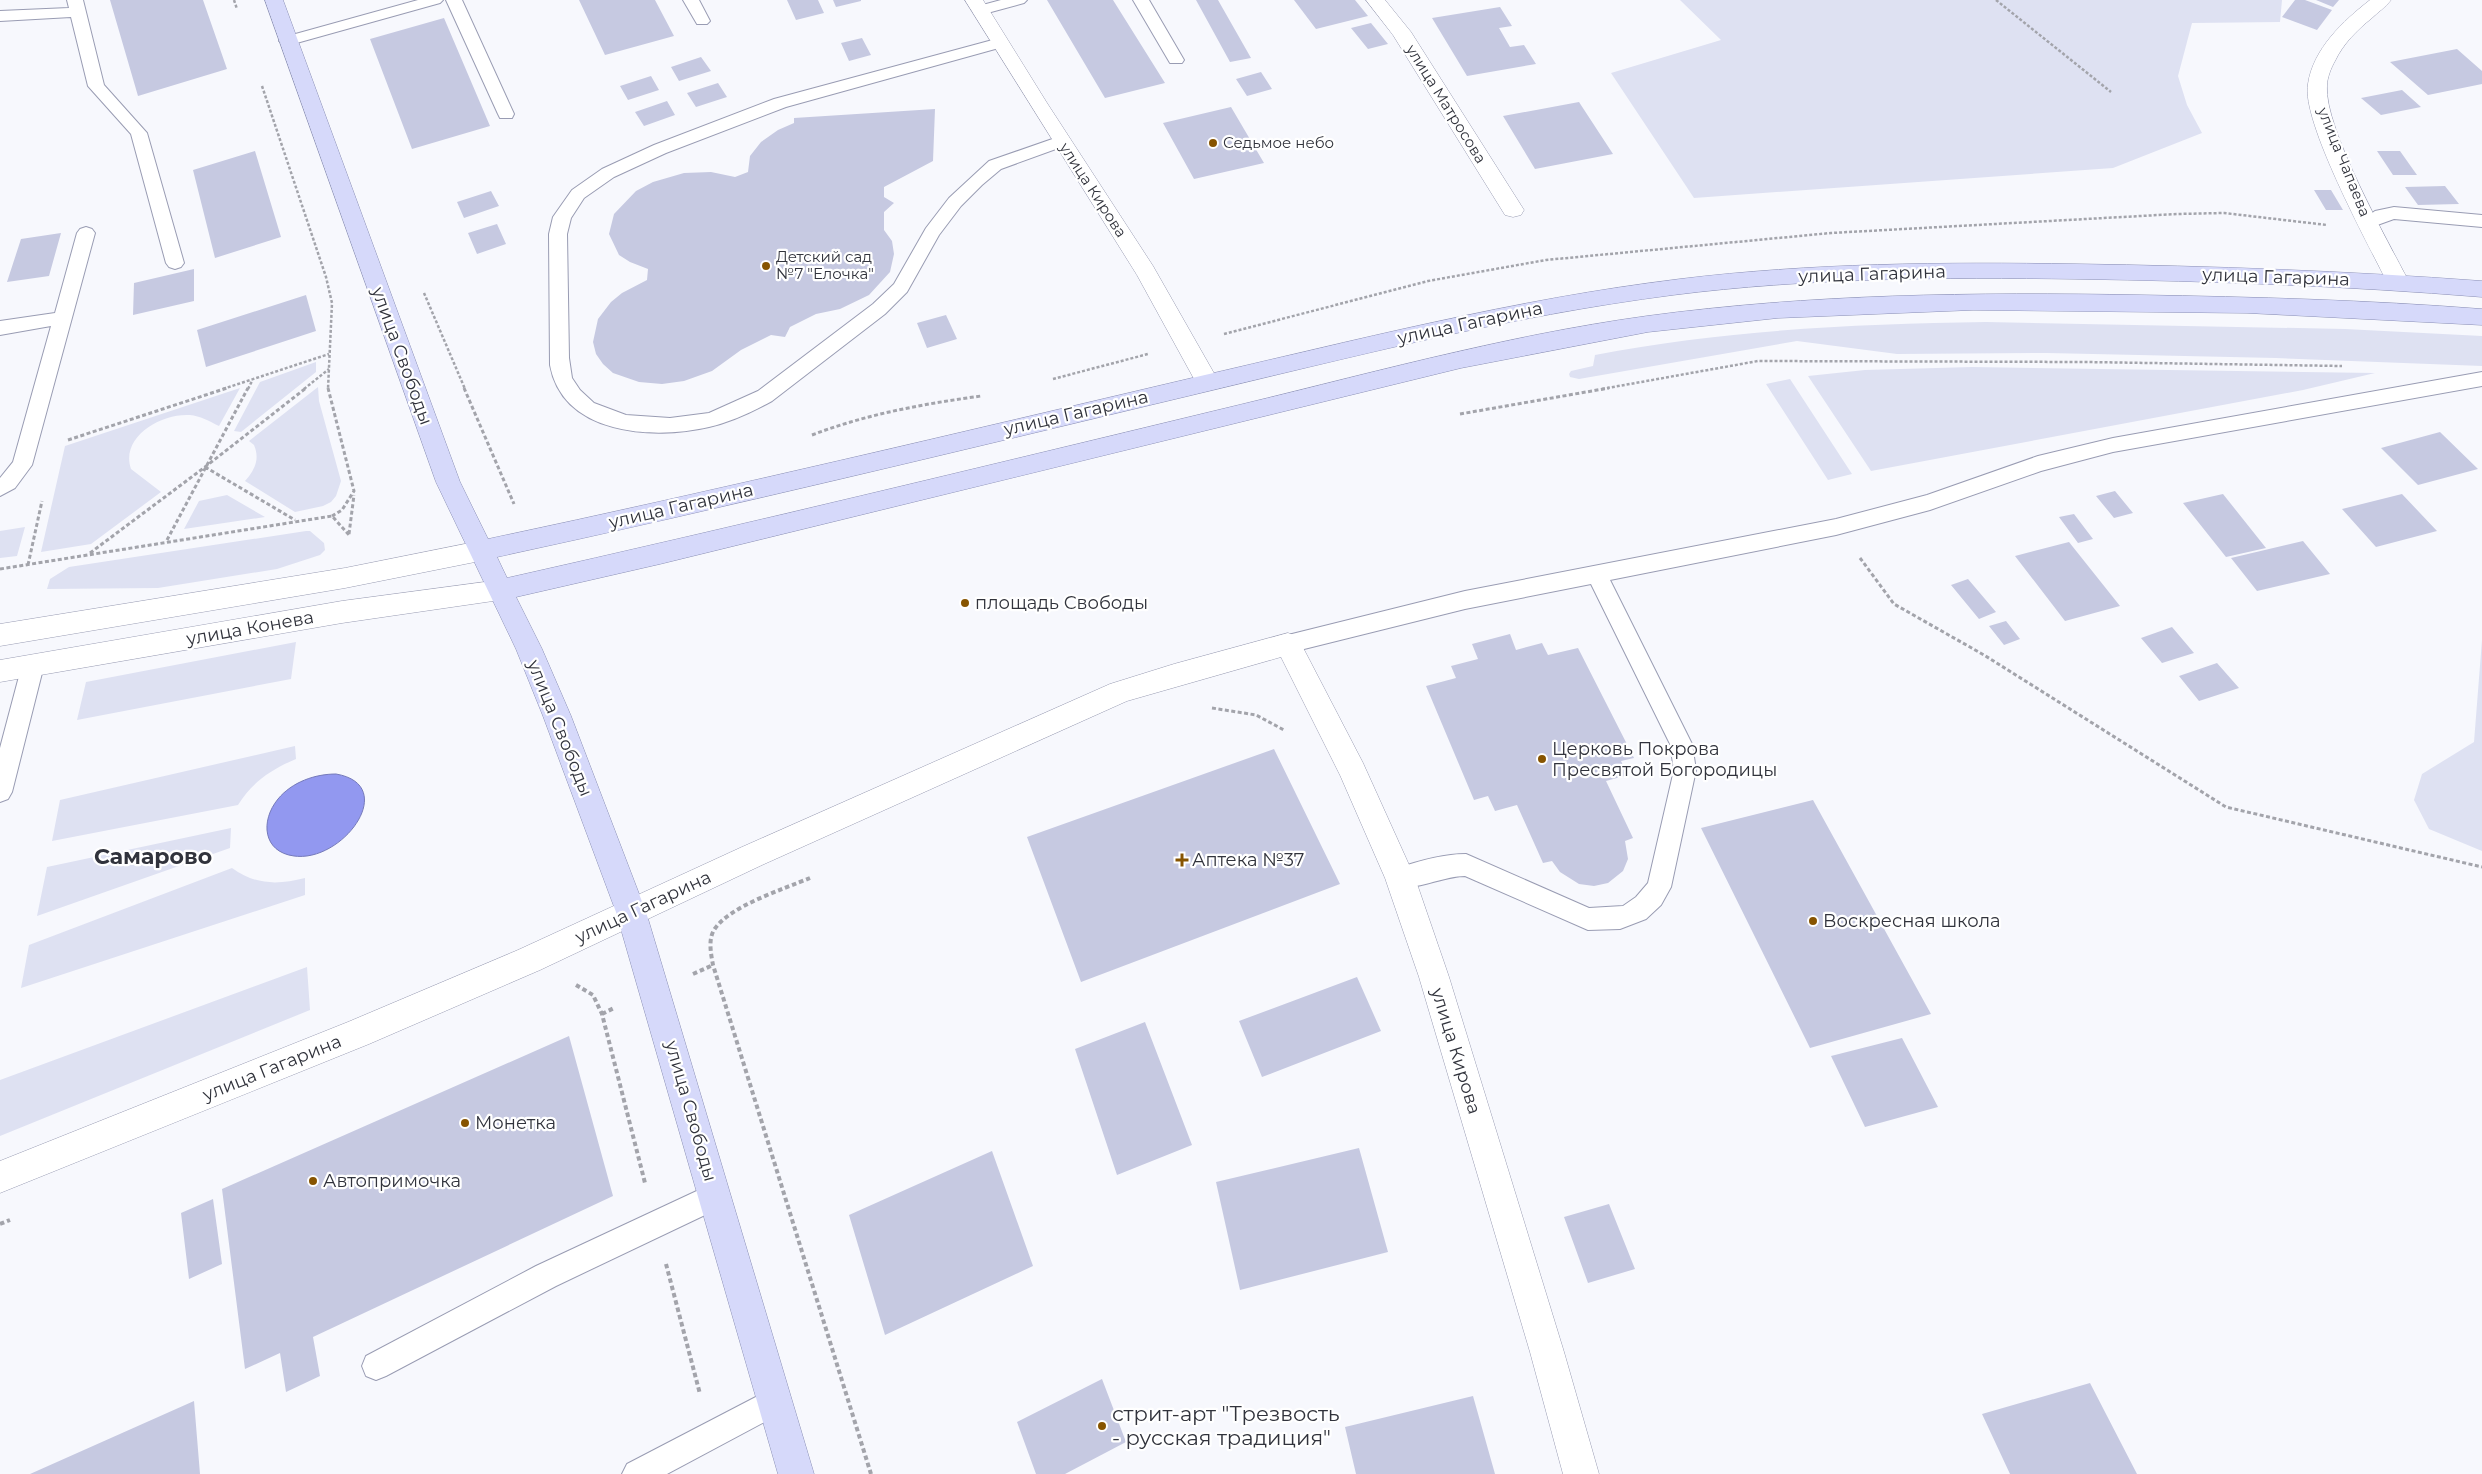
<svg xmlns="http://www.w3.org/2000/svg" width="2482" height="1474" viewBox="0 0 2482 1474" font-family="Montserrat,sans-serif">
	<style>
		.green { fill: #dee1f2 }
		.water { fill: #9298f0; stroke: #757aba }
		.building { fill: #c6c9e1 }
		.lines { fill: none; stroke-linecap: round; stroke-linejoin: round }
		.service-casing { stroke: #999cb3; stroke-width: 2 }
		.minor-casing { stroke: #999cb3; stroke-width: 1 }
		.secondary-casing { stroke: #999cb3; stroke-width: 1 }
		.primary-casing { stroke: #8a8fb5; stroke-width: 1 }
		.path-far2 { stroke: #a3a4ab; stroke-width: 2.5; stroke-dasharray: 3 2; stroke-linecap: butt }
		.path-far1 { stroke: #a3a4ab; stroke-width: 3; stroke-dasharray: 4 2.5; stroke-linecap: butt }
		.path { stroke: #a3a4ab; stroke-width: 4; stroke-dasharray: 4.5 3; stroke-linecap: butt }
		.service { fill: #fff; fill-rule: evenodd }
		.minor { fill: #fff; fill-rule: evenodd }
		.secondary { fill: #fff; fill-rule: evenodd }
		.primary { fill: #d6d9fa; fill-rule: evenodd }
		.poi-dot { fill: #875400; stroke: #fff; stroke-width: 2 }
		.labels { text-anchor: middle; stroke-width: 4.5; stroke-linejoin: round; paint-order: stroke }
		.far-street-label { font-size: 15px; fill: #31333c; stroke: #fff }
		.far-poi-label { font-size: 15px; fill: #31333c; stroke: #fff; text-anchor: start }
		.street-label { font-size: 18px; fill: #31333c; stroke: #fff }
		.poi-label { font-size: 18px; fill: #31333c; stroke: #fff; text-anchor: start }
		.near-poi-label { font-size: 21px; fill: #31333c; stroke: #fff; text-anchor: start }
		.district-label { font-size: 22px; font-weight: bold; fill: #31333c; stroke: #fff }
	</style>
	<rect width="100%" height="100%" fill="#f7f8fd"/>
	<path class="green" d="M1680,0H2282L2280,22L2192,23L2178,76L2187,105L2202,133L2113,168L1694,198L1611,73L1721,40Z
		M1986,322L2345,329L2482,336V366L2276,358L2047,353L1897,354L1797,341L1579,379L1570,377L1569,374L1571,371L1593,366L1595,355C1724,330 1855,324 1986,322Z
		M316,362V372L241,432L234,431L260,382Z
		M1972,367L2375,373L2303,390L1871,471L1808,376L1865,370Z
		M1790,379L1852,474L1828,480L1766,384Z
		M318,387L319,401L341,481L336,496L331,502L323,506L295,512L245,481C255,470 260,459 254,445L249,441Z
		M240,388L219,426C209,421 200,416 190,415C161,413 120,437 131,469L161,492L91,544L41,552L65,446Z
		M227,495L265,517L184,529L199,501Z
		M25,527L17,556L0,558V531Z
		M306,531H310L324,543L325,550L320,555L277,569L158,588L47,589L50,579L69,567Z
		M2482,640V851L2429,829L2414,800L2422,774L2474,742Z
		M296,642L291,679L77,720L86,682Z
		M295,746L296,759C272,769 252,782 238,805L52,841L60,800Z
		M231,828L230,848L37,916L47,867Z
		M232,868C255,885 278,885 305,878V895L21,988L29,945Z
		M307,967L310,1010L0,1136V1080Z"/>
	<path class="water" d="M336,774C400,785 343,863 294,856C263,852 260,821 278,799C292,782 315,774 336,774Z"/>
	<path class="building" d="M110,0H203L227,69L138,96Z
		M579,0H655L674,36L605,55Z
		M787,0H818L824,13L796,20Z
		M833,0H861V1L836,7Z
		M1047,0H1113L1165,83L1105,98Z
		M1196,0H1218L1251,58L1230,62Z
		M1294,0H1355L1368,16L1316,29Z
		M2295,0H2305L2332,10L2317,30L2282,17Z
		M2316,0H2339L2333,7Z
		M1500,7L1512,26L1499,28L1510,47L1524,45L1536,64L1467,76L1432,18Z
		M444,18L490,126L412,149L370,39Z
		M1371,23L1388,44L1368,49L1351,28Z
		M862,38L871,55L849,61L841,43Z
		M2457,49L2482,71V84L2428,95L2390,62Z
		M701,57L711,71L679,81L671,67Z
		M1261,72L1272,89L1247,96L1236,79Z
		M651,76L659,90L628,100L620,86Z
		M718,83L727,97L696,107L687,93Z
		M2402,90L2421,107L2381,115L2361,98Z
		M667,101L675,115L644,126L635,112Z
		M1579,102L1613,154L1535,169L1503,116Z
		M1231,107L1264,163L1194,179L1163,123Z
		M935,109L933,161L884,187V197L894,203L884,212V230L892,241L894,254L890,272L869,295L840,309L816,314L790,327L785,337L771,335L741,350L712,371L684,381L662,384L639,382L613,373L603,364L596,354L593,342L598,319L611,302L622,293L647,280L648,269L630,262L619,255L609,234L614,214L636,191L653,182L684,173L711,172L735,177L748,172L750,156L761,142L778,130L794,123V118Z
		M255,151L281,237L215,258L193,170Z
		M2377,151H2400L2417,175H2393Z
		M2445,186L2459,204L2418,205L2405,187Z
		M2314,190H2331L2343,210H2326Z
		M491,191L499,206L464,218L457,202Z
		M497,224L506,244L477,254L468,233Z
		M61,233L49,276L7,282L21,239Z
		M194,269V301L133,315L134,283Z
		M306,295L316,331L206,367L197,330Z
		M946,315L957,339L927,348L917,323Z
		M2440,432L2478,469L2418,485L2381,448Z
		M2115,491L2133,513L2114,518L2096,496Z
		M2223,494L2266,548L2226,557L2183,503Z
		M2402,494L2437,531L2376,547L2342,509Z
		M2074,514L2093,539L2078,543L2059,517Z
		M2303,541L2330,574L2257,591L2231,558Z
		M2069,542L2120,606L2065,621L2015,556Z
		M1968,579L1996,612L1979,619L1951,585Z
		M2006,621L2020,639L2004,645L1989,626Z
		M2172,627L2194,653L2162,663L2141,638Z
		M1510,634L1516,650L1542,643L1548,655L1578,648L1634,758L1621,761L1628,775L1606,781L1633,838L1625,841L1628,859L1623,871L1608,883L1594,886L1579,884L1560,872L1552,861L1543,863L1517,805L1495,811L1488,796L1474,800L1426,686L1456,678L1451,666L1478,659L1472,644Z
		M2217,663L2239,688L2199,701L2179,676Z
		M1274,749L1340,884L1081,982L1027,837Z
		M1813,800L1931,1014L1810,1048L1701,828Z
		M1357,977L1381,1031L1262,1077L1239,1021Z
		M1145,1022L1192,1145L1117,1175L1075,1049Z
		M569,1036L613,1196L313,1337L320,1376L286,1392L280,1353L245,1369L222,1189Z
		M1902,1038L1938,1107L1865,1127L1831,1056Z
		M1359,1148L1388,1252L1240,1290L1216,1182Z
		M992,1151L1033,1266L885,1335L849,1215Z
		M213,1199L222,1264L189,1279L181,1213Z
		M1609,1204L1635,1269L1588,1283L1564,1217Z
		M1102,1379L1126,1442L1065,1474H1036L1017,1422Z
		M2090,1383L2137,1474H2010L1982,1414Z
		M1473,1396L1495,1474H1356L1345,1427Z
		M194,1401L200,1474H30Z"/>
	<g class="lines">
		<defs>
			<path id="service" d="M67,0H83L104,85L147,133L184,263L181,267L175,269L169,267L166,263L131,134L88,86L71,17L0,21V11L69,8Z
				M418,0H443L440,3L293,44L287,46L279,41L281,38Z
				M446,0H462L514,114L512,118H500L498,114Z
				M683,0H699L710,21L707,24H697Z
				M1001,0H1027L1024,3L980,15L972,10L975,7Z
				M1133,0H1149L1184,60L1182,63H1170Z
				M1000,38L1006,40L1008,43L1006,46L786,107L666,153L614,177L584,198L571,218L567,234L569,358L572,378L580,390L594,403L626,415L670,418L709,413L758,391L873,304L894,284L926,228L949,198L989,161L1061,136L1067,137L1069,141L1067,145L1001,169L982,185L961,206L939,235L907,292L885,314L772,401C752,412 731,422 709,427C653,440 563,435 550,365L549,234L553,217L572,190L602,169L654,145L774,99Z
				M2394,207L2482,215V227L2394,219L2369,228L2363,226L2360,222L2375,211Z
				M86,227L92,229L95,233L32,465L15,488L0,496V478L13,462L51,326L0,335V321L55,313L77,233L80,229Z
				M2482,372V386L2113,452L2041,471L1930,510L1836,535L1610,580L1692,744L1696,770L1671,887L1661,905L1646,919L1620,929L1588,930L1465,876C1443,876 1410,893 1392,886L1388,878L1392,870C1415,862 1441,854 1466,854L1589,908L1623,906L1636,897L1648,883L1674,770L1670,744L1591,584L1465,609L1288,653L1280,650L1277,644L1280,638L1288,635L1465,591L1836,519L1927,495L2038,456L2113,438Z
				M33,656L41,659L44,665L12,792L8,799L0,802V748L22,665L25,659Z
				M716,1182L726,1185L729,1195L726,1205L556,1286L386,1376L376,1380L366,1376L362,1366L366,1356L536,1266Z
				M775,1387L785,1391L789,1401L785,1411L667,1474H622L627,1464Z"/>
			<path id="minor" d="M965,0H983L1047,103L1153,266L1219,382L1215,388L1207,390L1199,388L1137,275Z
				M1366,0H1385L1411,32L1524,210L1521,215L1513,217L1505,215L1393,35Z
				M2370,0H2391C2386,7 2378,12 2372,18C2357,30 2343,44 2335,61C2331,68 2327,78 2327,86C2324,128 2388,241 2409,282L2406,287L2398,290L2390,287L2387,282C2368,244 2301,121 2308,84C2313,49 2343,21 2370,0Z
				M1288,633L1297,636L1363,763L1415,878L1449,977L1564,1352L1599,1474H1563L1530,1352L1419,977L1385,878L1340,775L1281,657L1127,701L762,865L540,970L369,1044L0,1193V1161L348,1022L518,950L742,847L1110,684L1174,664Z"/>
			<path id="secondary" d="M480,541L489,544L493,551L489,558L480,561L345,588L0,646V624L345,568Z
				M500,580L509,583L513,590L509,597L500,600L342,623L0,682V660L342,601Z"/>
			<path id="primary" d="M265,0H283L460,482L488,539C724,489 958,433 1192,378C1353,341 1515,299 1680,279C1811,263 1944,262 2076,264C2211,266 2347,271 2482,281V297C2347,286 2212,281 2077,279C1943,277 1807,278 1673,295C1509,316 1348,358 1188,396C958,451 728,507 497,557L507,578C743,525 978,468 1214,411C1357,377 1501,336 1647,316C1810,294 1975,292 2140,295C2254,297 2368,300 2482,309V325L2247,313L1973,310L1778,318L1648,332L1461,368L660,564L516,597L542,649L571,716L646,912L814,1474H778L616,912L543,716L516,649L436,482Z"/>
		</defs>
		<use href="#service" class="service-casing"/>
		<use href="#minor" class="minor-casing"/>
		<use href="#secondary" class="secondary-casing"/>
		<use href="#primary" class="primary-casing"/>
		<path class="path-far2" d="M234,0L237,9
			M1996,0L2111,92
			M262,86L326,277L332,303L328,389
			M424,293L465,389
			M1224,334L1428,281L1546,260L1831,233L2177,214L2224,213L2327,225
			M1053,379L1148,354
			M223,389L329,354
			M248,389L253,379
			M304,389L329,369
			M1602,389L1758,361L2086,362L2342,366"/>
		<path class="path-far1" d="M328,388L354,491L342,510L332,516
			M464,388L514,504
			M1460,414L1609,388
			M812,435C867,414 923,404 981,396
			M68,440L227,388
			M205,467L295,520
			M349,534L354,495
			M167,540L248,388
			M90,553L205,467L306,388
			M1860,558L1894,604L1984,655L2226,807L2482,867
			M28,565L42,501
			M0,569L332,516L349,535
			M1212,708L1256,715L1284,730"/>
		<path class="path" d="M810,878C784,889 729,906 714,930C708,940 711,954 713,965L871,1474
			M693,974L713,965
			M576,985L593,995L602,1014L645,1183
			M602,1014L614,1008
			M0,1224L10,1220
			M666,1264L700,1394"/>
		<use href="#service" class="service"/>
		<use href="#minor" class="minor"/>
		<use href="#secondary" class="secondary"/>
		<use href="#primary" class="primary"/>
	</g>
	<g class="poi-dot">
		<circle cx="1213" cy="143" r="5"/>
		<circle cx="766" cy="266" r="5"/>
		<circle cx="965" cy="603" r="5"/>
		<circle cx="1542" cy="759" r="5"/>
		<path d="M1179.5 852.5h5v5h5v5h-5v5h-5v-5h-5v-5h5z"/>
		<circle cx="1813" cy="921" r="5"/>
		<circle cx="465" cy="1123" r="5"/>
		<circle cx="313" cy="1181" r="5"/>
		<circle cx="1102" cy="1426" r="5"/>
	</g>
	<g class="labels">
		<g class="far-street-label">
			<text transform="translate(1446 104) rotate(58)" y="5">улица Матросова</text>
			<text transform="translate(2344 162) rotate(68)" y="5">улица Чапаева</text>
			<text transform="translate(1093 190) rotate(57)" y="5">улица Кирова</text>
		</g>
		<g class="far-poi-label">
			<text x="1223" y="148">Седьмое небо</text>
			<text x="776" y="262">Детский сад<tspan x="776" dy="17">№7 "Елочка"</tspan></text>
		</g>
		<g class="street-label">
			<text transform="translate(1872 274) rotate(-2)" y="6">улица Гагарина</text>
			<text transform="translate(2276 277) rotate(2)" y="6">улица Гагарина</text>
			<text transform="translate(1470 323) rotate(-12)" y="6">улица Гагарина</text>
			<text transform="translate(402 356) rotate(70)" y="6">улица Свободы</text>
			<text transform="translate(1076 413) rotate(-13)" y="6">улица Гагарина</text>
			<text transform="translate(681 506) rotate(-13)" y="6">улица Гагарина</text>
			<text transform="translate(250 628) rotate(-10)" y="6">улица Конева</text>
			<text transform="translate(560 728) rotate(68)" y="6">улица Свободы</text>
			<text transform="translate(643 907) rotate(-25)" y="6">улица Гагарина</text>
			<text transform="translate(1456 1051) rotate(73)" y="6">улица Кирова</text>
			<text transform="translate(272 1068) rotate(-22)" y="6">улица Гагарина</text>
			<text transform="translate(691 1111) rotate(74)" y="6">улица Свободы</text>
		</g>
		<g class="poi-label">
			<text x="975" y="609">площадь Свободы</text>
			<text x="1552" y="755">Церковь Покрова<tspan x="1552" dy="21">Пресвятой Богородицы</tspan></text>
			<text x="1192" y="866">Аптека №37</text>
			<text x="1823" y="927">Воскресная школа</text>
			<text x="475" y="1129">Монетка</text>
			<text x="323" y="1187">Автопримочка</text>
		</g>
		<g class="near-poi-label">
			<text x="1112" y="1421">стрит-арт "Трезвость<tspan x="1112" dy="24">- русская традиция"</tspan></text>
		</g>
		<g class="district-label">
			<text x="153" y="864">Самарово</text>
		</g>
	</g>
</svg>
